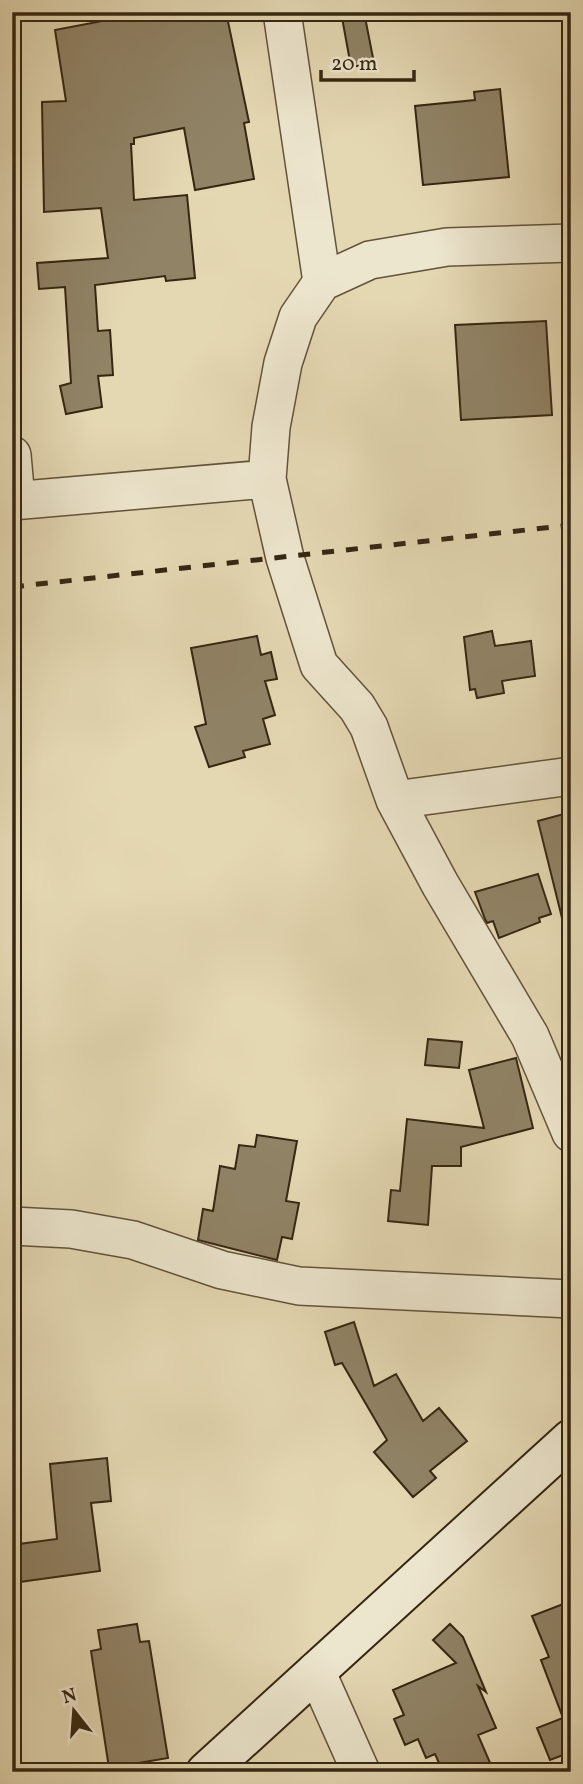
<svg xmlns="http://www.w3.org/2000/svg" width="583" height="1784" viewBox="0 0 583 1784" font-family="Vollkorn,serif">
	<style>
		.building { fill: #908366; stroke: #362712; stroke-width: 2 }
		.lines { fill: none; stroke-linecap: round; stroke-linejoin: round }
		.street-casing { stroke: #62533a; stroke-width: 40 }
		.secondary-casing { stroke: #362712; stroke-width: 42 }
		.street { stroke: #ede6ce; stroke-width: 37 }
		.secondary { stroke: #ede6ce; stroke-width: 38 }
		.rail { stroke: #362712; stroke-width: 5; stroke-dasharray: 12 12; stroke-linecap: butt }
	</style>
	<rect width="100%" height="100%" fill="#e4d8b3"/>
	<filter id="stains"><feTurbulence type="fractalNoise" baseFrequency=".00286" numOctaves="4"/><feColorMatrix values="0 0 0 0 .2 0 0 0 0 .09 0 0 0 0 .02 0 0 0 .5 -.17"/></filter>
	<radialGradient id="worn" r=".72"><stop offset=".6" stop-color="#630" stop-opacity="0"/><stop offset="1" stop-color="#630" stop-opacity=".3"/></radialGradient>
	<path class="building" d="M149,12H226L249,122L244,123L254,179L195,190L184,128L134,138V144H131L134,200L187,195L195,278L166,281L165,276L95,285L98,331L110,330L113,375L98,376L102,407L66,414L60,386L71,383L65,287L39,289L37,263L108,258L101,208L44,212L42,102L66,101L55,30Z
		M341,12H364L374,63L351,67Z
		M500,89L509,177L423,185L415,106L475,100L474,92Z
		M546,321L552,415L461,420L455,325Z
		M492,631L495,646L531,641L535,676L502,681L504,693L477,698L475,689L470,690L464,637Z
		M257,636L261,655L271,652L277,679L265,681L275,715L263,719L270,744L243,751L245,757L209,767L195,727L206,724L191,648Z
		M571,812V916L562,918L538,821Z
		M538,874L551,914L539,918L540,922L499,938L493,921L487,923L485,919L475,892Z
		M428,1039L462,1042L459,1068L425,1065Z
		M516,1058L533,1128L461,1147V1166H432L428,1225L388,1221L391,1190L400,1191L407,1119L484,1128L469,1070Z
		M257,1135L297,1141L286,1201L299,1203L292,1239L282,1237L277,1260L198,1240L203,1209L213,1211L220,1166L235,1169L239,1145L255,1147Z
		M354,1322L374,1386L396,1374L423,1421L439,1408L467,1441L430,1471L436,1478L413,1497L374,1452L387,1440L342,1363L335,1365L325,1332Z
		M107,1458L111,1501L91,1503L100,1571L12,1583V1545L57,1539L50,1464Z
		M571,1601V1752L550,1760L537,1728L563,1718L541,1660L549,1657L532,1616Z
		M137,1624L140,1642L149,1641L168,1758L109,1768L91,1651L101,1649L98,1630Z
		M450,1624L463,1637L486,1692L478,1686L496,1728L478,1735L494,1772H443L435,1754L426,1758L418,1739L405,1745L394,1719L404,1715L393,1690L456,1663L433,1640Z"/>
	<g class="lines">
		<defs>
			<path id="street" d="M282,12L322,282
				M571,243L447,247L370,260L322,282L298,317L283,363L271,427L267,479L285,558L319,665L357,707L369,727L395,800L440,884L530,1036L571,1133
				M12,455L16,500
				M12,501L267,479
				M395,800L571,776
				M12,1226L71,1229L133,1240L222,1270L299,1286L571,1299
				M316,1671L361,1772"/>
			<path id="secondary" d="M206,1772L571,1439"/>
		</defs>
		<use href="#street" class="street-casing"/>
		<use href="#secondary" class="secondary-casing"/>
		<use href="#street" class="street"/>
		<use href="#secondary" class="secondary"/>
		<path class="rail" d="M12,587L571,525"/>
	</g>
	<rect width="583" height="1784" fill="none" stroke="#e4d8b3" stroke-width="42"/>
	<rect x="14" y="14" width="555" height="1756" fill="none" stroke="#362712" stroke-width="3.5"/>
	<rect x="21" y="21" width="541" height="1742" fill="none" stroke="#362712" stroke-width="2"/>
	<g transform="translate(74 1711) rotate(343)" stroke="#ede6ce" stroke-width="5" paint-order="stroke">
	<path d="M0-5L12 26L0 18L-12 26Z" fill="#362712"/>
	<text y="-10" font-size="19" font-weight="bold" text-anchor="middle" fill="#362712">N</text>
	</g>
	<path d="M321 70v10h93v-10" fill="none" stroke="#362712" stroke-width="3.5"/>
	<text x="331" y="70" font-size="21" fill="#362712" stroke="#ede6ce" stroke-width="5" paint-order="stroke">20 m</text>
	<rect width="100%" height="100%" filter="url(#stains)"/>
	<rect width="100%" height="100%" fill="url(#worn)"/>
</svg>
